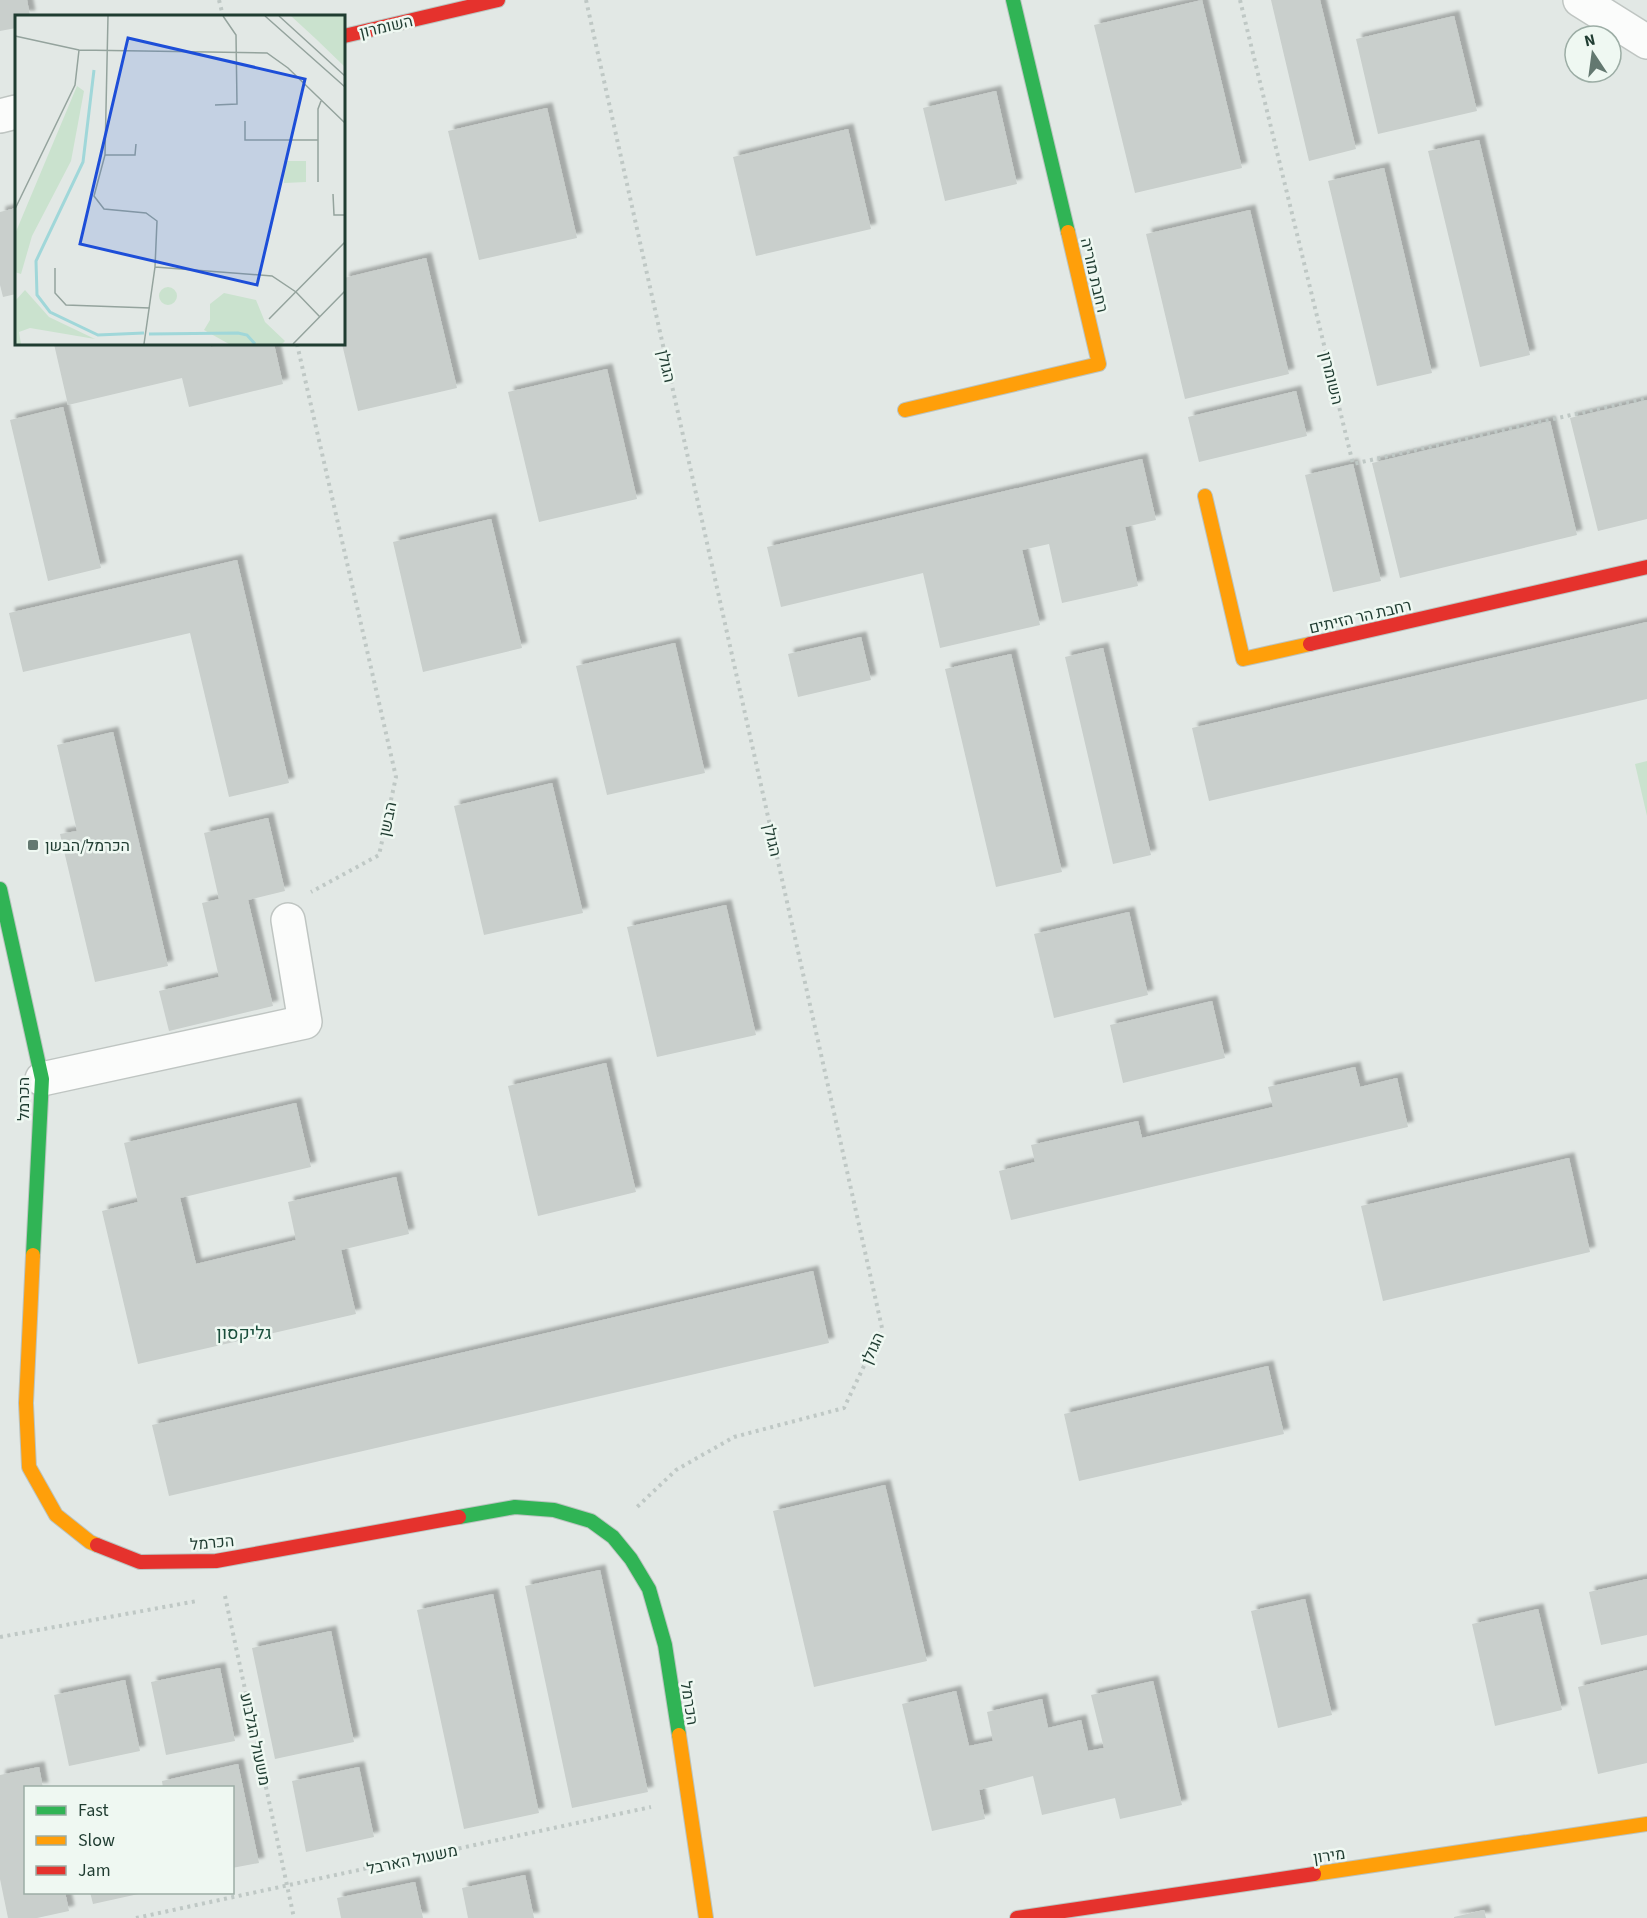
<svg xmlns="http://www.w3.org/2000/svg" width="1647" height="1918" viewBox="0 0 1647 1918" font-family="'Source Sans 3',Heebo,sans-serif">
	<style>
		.green { fill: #cae2ce }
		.building { fill: #c9cfcc; filter: url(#shadow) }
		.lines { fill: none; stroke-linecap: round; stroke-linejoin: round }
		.street-casing { stroke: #bfc5c2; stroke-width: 36 }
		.fast-casing { stroke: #bbc4c0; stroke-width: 16 }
		.slow-casing { stroke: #bbc4c0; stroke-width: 16 }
		.jam-casing { stroke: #bbc4c0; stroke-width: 16 }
		.path { stroke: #bfc8c5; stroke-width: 4; stroke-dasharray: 3 4.5; stroke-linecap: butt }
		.street { stroke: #fbfcfb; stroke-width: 33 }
		.fast { stroke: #30b455; stroke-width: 14 }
		.slow { stroke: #ff9f0a; stroke-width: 14 }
		.jam { stroke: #e5322d; stroke-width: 14 }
		.poi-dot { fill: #637870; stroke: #eff8f2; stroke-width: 2 }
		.labels { text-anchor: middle; stroke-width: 5; stroke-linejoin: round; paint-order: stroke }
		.street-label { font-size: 16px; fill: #1f3c31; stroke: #eff8f2 }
		.poi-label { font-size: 16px; fill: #1f3c31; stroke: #eff8f2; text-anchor: start }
		.neighbourhood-label { font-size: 18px; fill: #1a4f3c; stroke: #eff8f2 }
		.inset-river { fill: none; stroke: #a0d7d9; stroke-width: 3 }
		.inset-road { fill: none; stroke: #94a39d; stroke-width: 1.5 }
		.view { fill: #1d4ed8; fill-opacity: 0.15; stroke: #1d4ed8; stroke-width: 3 }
		.inset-edge { fill: none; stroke: #1f3c31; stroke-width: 3 }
	</style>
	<defs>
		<filter id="shadow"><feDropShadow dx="5.5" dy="-5.5" stdDeviation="1.5" flood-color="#0004"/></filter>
	</defs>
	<rect width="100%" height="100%" fill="#e2e8e5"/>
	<path class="green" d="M1647,761V816L1635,764Z"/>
	<path class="building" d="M0,0H27L30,16H16V28L0,31Z
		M1202,0L1242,168L1135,193L1094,25Z
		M1271,0H1320L1356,149L1309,161Z
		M1454,16L1477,111L1378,134L1356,39Z
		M996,91L1017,184L945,201L923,108Z
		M547,108L577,238L479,260L448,131Z
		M848,129L871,229L756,256L733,157Z
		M1479,140L1530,355L1480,367L1428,151Z
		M1384,168L1432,373L1377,386L1328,181Z
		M16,208V294L3,297L0,285V212Z
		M1250,210L1289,374L1185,399L1146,234Z
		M426,258L457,388L358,411L342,344L344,278Z
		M54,344H210L211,347L228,344H274L283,384L189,407L182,378L68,405Z
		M607,369L637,499L539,522L508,392Z
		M1296,391L1307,436L1199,462L1188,417Z
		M1647,400V519L1598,531L1570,418Z
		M63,407L101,568L48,581L10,420Z
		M1550,421L1577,535L1400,578L1372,463Z
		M1142,459L1156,520L1125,527L1138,586L1062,603L1049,544L1022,550L1040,625L940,648L923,573L781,607L767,547Z
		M1353,464L1381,581L1333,592L1305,475Z
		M491,519L522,648L423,672L393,542Z
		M237,560L289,783L229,797L190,633L23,672L9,613Z
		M1647,622V699L1209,801L1192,728Z
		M861,637L871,680L798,697L788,654Z
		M675,643L705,773L607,795L576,666Z
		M1103,648L1151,855L1113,864L1065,657Z
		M1011,654L1062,872L996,887L945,669Z
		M113,732L168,966L95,982L60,834L77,831L57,745Z
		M552,783L583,913L484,935L454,806Z
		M268,818L285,891L248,900L273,1006L169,1031L159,991L219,977L202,903L219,899L204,833Z
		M726,905L756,1035L657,1057L627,927Z
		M1129,912L1148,995L1054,1018L1034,934Z
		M1212,1001L1225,1058L1123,1083L1110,1025Z
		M606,1063L636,1192L538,1216L508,1086Z
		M1355,1067L1360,1087L1397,1078L1408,1127L1011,1220L999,1171L1035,1162L1031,1145L1138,1121L1142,1138L1273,1107L1268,1087Z
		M296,1103L311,1167L180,1198L196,1264L296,1240L288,1202L396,1177L409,1234L341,1250L356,1314L138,1364L102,1211L138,1202L124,1143Z
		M1569,1158L1590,1252L1383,1301L1361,1206Z
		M813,1271L829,1343L169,1496L152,1425Z
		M1268,1366L1284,1434L1079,1481L1064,1414Z
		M885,1485L927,1661L814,1687L773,1511Z
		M600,1570L648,1792L572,1808L525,1586Z
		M1647,1579V1635L1601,1645L1589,1592Z
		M493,1594L539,1813L464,1829L417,1610Z
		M1305,1599L1332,1715L1278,1728L1251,1611Z
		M1538,1609L1562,1710L1495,1726L1472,1624Z
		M331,1631L354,1742L275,1759L252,1648Z
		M220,1668L235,1741L166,1755L151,1682Z
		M1647,1670V1763L1598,1774L1578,1687Z
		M125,1680L140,1751L69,1766L54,1695Z
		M1153,1681L1182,1805L1120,1819L1115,1798L1042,1815L1033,1776L979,1790L985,1819L932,1831L902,1704L956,1691L969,1746L993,1741L987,1712L1042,1699L1048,1728L1081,1720L1088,1751L1104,1748L1091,1695Z
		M238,1764L259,1863L232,1868V1788H163L162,1781Z
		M39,1767L43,1788H26V1892H65L69,1911L37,1918H8L0,1879V1775Z
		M359,1767L374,1837L306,1852L292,1781Z
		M525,1875L534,1918H468L462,1888Z
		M415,1882L423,1918H341L337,1898Z
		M90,1892H143V1893L93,1904Z
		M1484,1910L1486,1918H1454V1917Z"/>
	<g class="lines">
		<defs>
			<path id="street" d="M1580,0L1647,42
				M0,116L16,112
				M42,1079L305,1022L288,920"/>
			<path id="fast" d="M1013,0L1068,232
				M0,889L42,1079L33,1255
				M459,1517L515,1507L554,1510L591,1521L613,1537L631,1559L649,1589L665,1645L679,1735"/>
			<path id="slow" d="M905,410L1099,364L1068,232
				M1205,496L1243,659L1310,644
				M33,1255L26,1403L29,1467L56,1515L90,1542L97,1545
				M679,1735L706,1918
				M1314,1874L1647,1824"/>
			<path id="jam" d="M344,36L498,0
				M1310,644L1647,567
				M97,1545L140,1562L216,1561L459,1517
				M1017,1918L1314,1874"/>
		</defs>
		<use href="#street" class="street-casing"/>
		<use href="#fast" class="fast-casing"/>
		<use href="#slow" class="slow-casing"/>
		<use href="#jam" class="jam-casing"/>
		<path class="path" d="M219,0L223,16
			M586,0L882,1328L844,1408L734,1437L676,1470L636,1508
			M1240,0L1353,464L1647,398
			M297,344L396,777L379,855L311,892
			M225,1596L294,1918
			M0,1637L197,1601
			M136,1918L651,1807"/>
		<use href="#street" class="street"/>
		<use href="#fast" class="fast"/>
		<use href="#slow" class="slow"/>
		<use href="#jam" class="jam"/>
	</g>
	<rect class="poi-dot" x="27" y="839" width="12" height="12" rx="3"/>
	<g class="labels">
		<g class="street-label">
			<text transform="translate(386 26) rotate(-13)" y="6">השומרון</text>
			<text transform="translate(1095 275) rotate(77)" y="6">רחבת מוריה</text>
			<text transform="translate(667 366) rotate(77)" y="6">הגולן</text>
			<text transform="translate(1332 378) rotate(76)" y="6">השומרון</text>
			<text transform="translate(1360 616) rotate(-13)" y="6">רחבת הר הזיתים</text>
			<text transform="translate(387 819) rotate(-78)" y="6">הבשן</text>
			<text transform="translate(773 840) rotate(77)" y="6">הגולן</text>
			<text transform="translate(23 1099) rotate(-90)" y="6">הכרמל</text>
			<text transform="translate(872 1348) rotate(-66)" y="6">הגולן</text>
			<text transform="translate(212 1542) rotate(-5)" y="6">הכרמל</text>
			<text transform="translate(690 1703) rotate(81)" y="6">הכרמל</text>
			<text transform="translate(256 1739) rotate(78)" y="6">משעול הגלבוע</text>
			<text transform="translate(1329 1855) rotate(-8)" y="6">מירון</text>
			<text transform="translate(412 1859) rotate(-12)" y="6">משעול הארבל</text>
		</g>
		<g class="poi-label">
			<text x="45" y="851">הכרמל/הבשן</text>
		</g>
		<g class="neighbourhood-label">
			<text x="244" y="1339">גליקסון</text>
		</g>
	</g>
	<g transform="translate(15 15)">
		<rect width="330" height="330" fill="#e2e8e5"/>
		<path d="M276,1H330V52L301,24ZM62,71L69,76L56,146L17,221L6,259L0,257V219ZM269,146H291V167L269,168ZM144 281a9 9 0 1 1 18 0a9 9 0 1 1-18 0ZM10,275L34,302L80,324L15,313L4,317L6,329H0V286ZM209,278L241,285L250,307L270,326L267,329H214L189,315L195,305V289Z" fill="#cae2ce"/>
		<path class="inset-river" d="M79,55L68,147L21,246L22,280L35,297L83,320L129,318M134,319L223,318L232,320L240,329"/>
		<path class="inset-road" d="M93,1L90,140L79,181L89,194L131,198L142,206L140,252L129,329M250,1L330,72M264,1L330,61M0,21L64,35L252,38L273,53L330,108M200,90L222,89L221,20L208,1M230,106V125H303M90,140H120L121,129M303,167V94L306,86M318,179L319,200H330M0,194L60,70L64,35M140,252L257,261L281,277L305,302M40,253V278L51,290L135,293M254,304L330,227M278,329L330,276"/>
		<path class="view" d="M113,23L290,64L242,270L65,229Z"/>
		<rect width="330" height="330" class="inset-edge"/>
	</g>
	<rect x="24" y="1786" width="210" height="108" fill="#eff8f2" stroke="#9cada5" stroke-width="1.5"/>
	<rect x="36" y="1806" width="30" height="9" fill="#30b455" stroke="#9cada5" stroke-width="1.5"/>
	<text x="78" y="1816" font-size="18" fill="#1f3c31">Fast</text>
	<rect x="36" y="1836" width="30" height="9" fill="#ff9f0a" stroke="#9cada5" stroke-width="1.5"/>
	<text x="78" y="1846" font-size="18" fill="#1f3c31">Slow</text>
	<rect x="36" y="1866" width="30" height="9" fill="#e5322d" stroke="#9cada5" stroke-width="1.5"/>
	<text x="78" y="1876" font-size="18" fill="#1f3c31">Jam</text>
	<g transform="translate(1593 54) rotate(347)"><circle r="28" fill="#eff8f2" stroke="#9cada5" stroke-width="1.5"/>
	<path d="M0-4.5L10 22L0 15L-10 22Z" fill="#637870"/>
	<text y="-9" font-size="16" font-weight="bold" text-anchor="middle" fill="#1f3c31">N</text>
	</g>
</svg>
